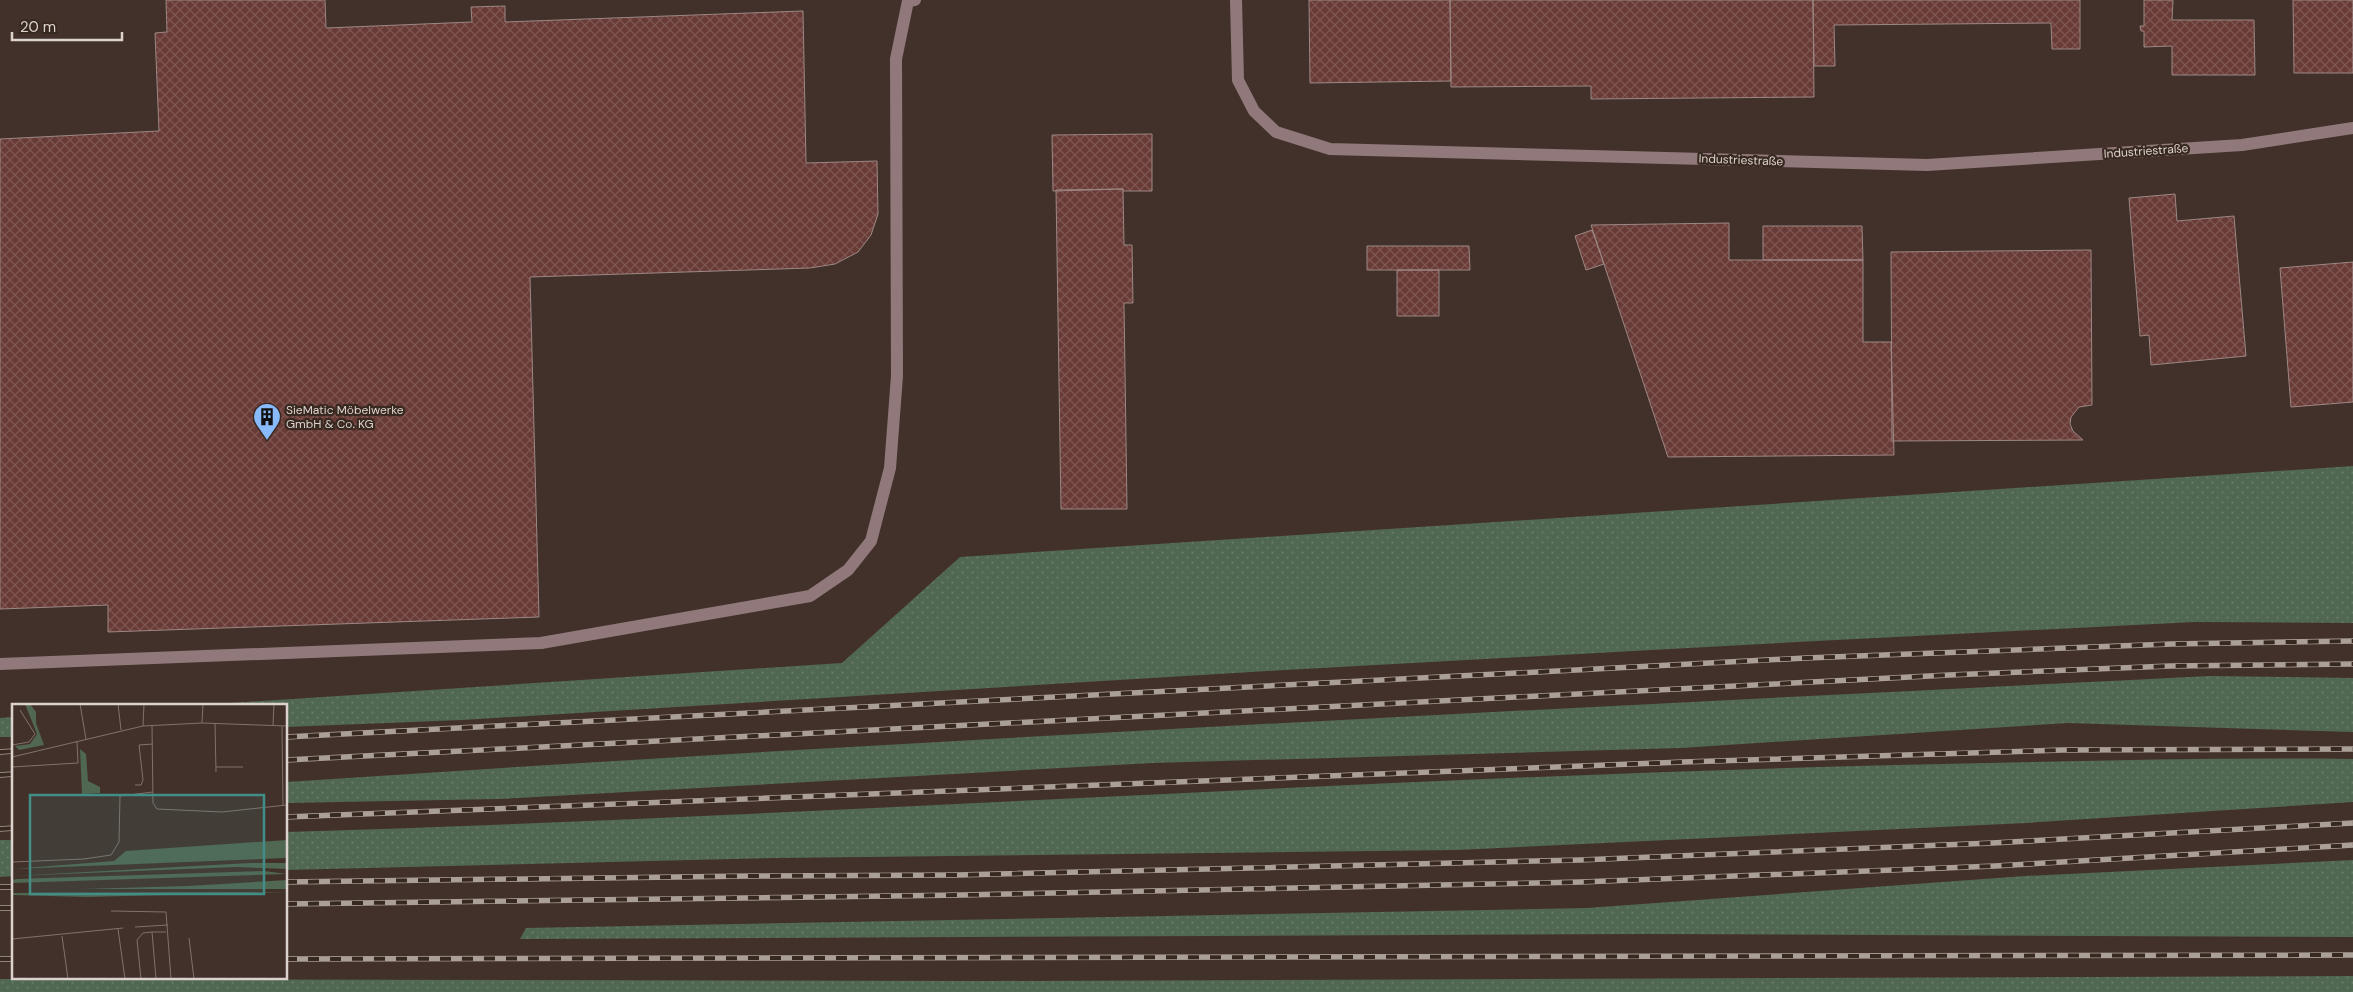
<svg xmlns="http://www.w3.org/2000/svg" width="2353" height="992" viewBox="0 0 2353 992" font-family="'DM Sans',sans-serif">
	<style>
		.grass { fill: url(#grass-dots) }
		.building { fill: url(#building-cross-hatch); stroke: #9d8784 }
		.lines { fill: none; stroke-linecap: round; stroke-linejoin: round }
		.minor { stroke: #91797b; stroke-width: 12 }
		.rail-casing { stroke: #ab9f99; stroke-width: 5.5 }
		.rail { stroke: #372820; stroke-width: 4; stroke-dasharray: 11; stroke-linecap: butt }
		.labels { text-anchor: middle; stroke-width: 4.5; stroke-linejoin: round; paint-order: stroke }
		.street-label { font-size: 12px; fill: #ddd3ce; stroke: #372820 }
		.poi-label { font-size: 12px; fill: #ddd3ce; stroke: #372820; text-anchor: start }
		.inset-road { fill: none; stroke: #80726c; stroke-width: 1 }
		.view { fill: #428d86; fill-opacity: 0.15; stroke: #428d86; stroke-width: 2.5 }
		.inset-edge { fill: none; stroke: #ddd3ce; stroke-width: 2.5 }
	</style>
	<defs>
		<pattern id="grass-dots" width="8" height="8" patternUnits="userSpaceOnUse" patternTransform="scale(1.25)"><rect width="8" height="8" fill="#506751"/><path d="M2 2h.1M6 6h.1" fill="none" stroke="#697c69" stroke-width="1.8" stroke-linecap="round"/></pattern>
		<pattern id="building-cross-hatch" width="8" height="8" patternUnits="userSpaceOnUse" patternTransform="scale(1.25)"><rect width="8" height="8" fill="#693b36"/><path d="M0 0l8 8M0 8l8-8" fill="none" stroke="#7e5652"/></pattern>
	</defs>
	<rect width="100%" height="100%" fill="#42312a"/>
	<path class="grass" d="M2353,466V623L2194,622L1797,642L1285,670L462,720L286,727V706H184L842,663L960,557Z
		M2209,676L2353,678V732L2068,723L1681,748L1152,763L499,799L286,803V782C927,739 1568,708 2209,676Z
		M14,717V737H0V718Z
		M2353,759V802L2026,823L1458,850L777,858L286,870V832C823,816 1359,778 1896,765C2048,762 2201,757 2353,759Z
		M0,840H14V876L0,877Z
		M2353,860V937L1645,934L520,939L526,928L1587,908L2025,876Z
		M2353,976V992H0V979L983,981Z"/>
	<path class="building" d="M166,0H325L326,28L472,22L471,7L505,6V22L803,11L806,163L877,161L878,214L871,235L858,252L835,264L810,268L530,277L539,617L108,632V605L0,609V139L159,131L155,33L167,32Z
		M1309,0H1450L1451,81L1310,83Z
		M1450,0H1813L1814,97L1591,99V86L1451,87Z
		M1813,0H2080V49H2052L2051,23L1834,25L1835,66H1814Z
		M2144,0H2173L2172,20H2254L2255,75H2172V46L2144,47V31H2141L2140,26H2144Z
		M2293,0H2353V73H2294Z
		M1152,134V191H1123V189L1053,191L1052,135Z
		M1123,189L1124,245H1132L1133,303H1124L1127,509H1061L1056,190Z
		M2175,194L2177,221L2234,216L2246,356L2151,365L2149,335L2140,336L2129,198Z
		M1729,223V260H1863V342H1891L1894,455L1668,457L1591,225Z
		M1763,226H1862L1863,260H1763Z
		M1592,230L1604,264L1586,270L1575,236Z
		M1367,246H1469L1470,270H1367Z
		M2091,250L2092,405L2079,407L2071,417L2070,424L2073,431L2083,440L1892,441L1891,252Z
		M2353,262V402L2291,407L2280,268Z
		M1397,270H1439V316H1397Z"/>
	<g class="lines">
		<path class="minor" d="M1236,0L1238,80L1254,111L1276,132L1330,149L1927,165L2242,145L2353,128
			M0,664L541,643L810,596L848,570L871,541L890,468L897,376L896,59L908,1L915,0"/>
		<defs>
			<path id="rail" d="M286,737L1806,658L2172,644L2353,641
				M0,752L14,751
				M286,760L1949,675L2170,666L2353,664
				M0,775L14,774
				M286,817L1683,762L2062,750L2353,749
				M0,829L14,828
				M286,882L751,876L957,875L1580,860L1992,843L2353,823
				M0,887H14
				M286,904L962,895L1581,882L1995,866L2353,845
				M0,908H14
				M0,959H14
				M286,959L2353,955"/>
		</defs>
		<use href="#rail" class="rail-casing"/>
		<use href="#rail" class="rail"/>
	</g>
	<defs>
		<symbol id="building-pin" viewBox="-11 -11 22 30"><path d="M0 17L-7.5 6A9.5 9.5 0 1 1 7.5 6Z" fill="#88bafc" stroke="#372820"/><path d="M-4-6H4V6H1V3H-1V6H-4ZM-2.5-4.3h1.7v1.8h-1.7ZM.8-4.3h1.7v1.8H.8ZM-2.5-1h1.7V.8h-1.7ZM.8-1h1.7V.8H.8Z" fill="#111"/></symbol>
	</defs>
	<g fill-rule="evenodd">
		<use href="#building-pin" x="251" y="401" width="32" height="43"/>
	</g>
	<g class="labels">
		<g class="street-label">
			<text transform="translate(2146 151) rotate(-4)" y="4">Industriestraße</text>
			<text transform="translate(1741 160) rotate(2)" y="4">Industriestraße</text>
		</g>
		<g class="poi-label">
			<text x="286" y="414">SieMatic Möbelwerke<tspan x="286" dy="14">GmbH &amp; Co. KG</tspan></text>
		</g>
	</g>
	<g transform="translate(12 704)">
		<rect width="275" height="275" fill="#42312a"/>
		<path d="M13,0H18L24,8V19L32,41L7,46L3,42L18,40L25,30ZM68,45L74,50L76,77L88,83V89L70,90ZM275,136V154L0,165L102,157L114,147ZM238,159H275V165L224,163L0,172ZM252,167L275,170L0,179V176L5,175ZM275,176V185H70L176,182ZM275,188L75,193L0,191V189Z" fill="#506751"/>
		<path class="inset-road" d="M68,0L74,35M106,0L109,26M190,19L191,0M203,19L204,68M140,21L141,99L145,105L210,108L275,101M261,21L262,0M131,22L132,0M270,22L271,101M0,41L17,38L23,30L8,6M0,53L131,22L190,19L275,22M0,63L66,59L65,37M204,63H231M123,81H129L131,76L127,41L141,40M0,158L72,155L99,151L107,138L108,92L141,88M99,207L154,208L159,275M123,223L156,221M106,225L113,275M50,232L56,275M177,234L182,275M0,235L111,224M129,275L125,236L131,229L140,228M144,275L140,228H154"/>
		<path class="view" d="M18,91H252V190H18Z"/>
		<rect width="275" height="275" class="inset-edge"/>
	</g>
	<path d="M12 32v8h110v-8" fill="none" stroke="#ddd3ce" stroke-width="2.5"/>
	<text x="20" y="32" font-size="15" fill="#ddd3ce" stroke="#372820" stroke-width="4" paint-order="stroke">20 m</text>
</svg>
